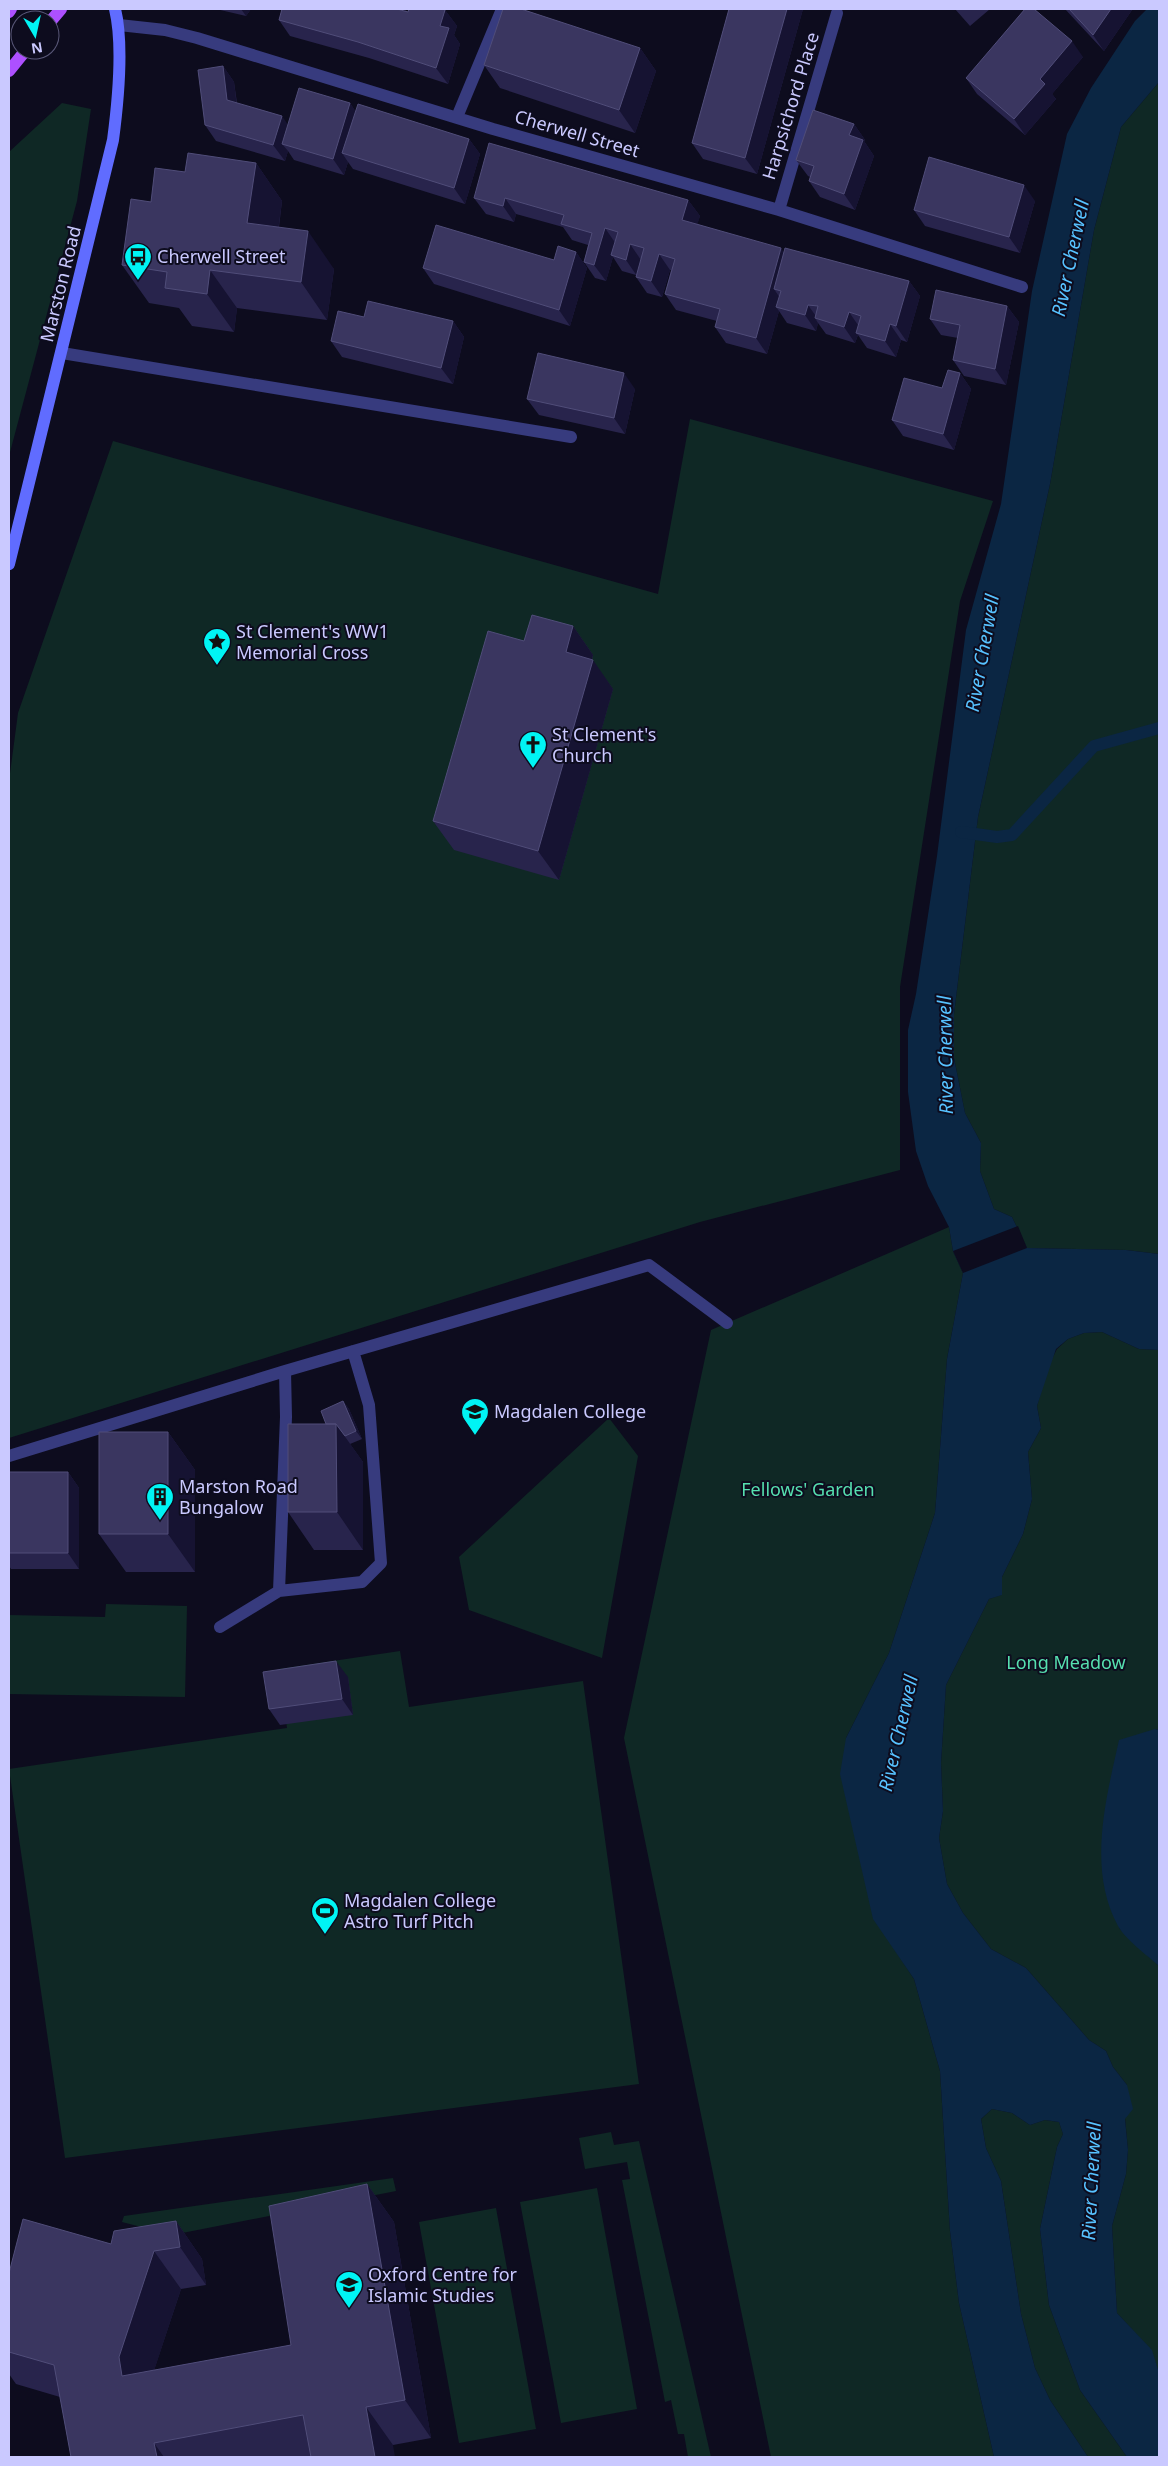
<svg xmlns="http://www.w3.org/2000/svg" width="1168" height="2466" viewBox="0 0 1168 2466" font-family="'Noto Sans',sans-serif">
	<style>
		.green { fill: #0f2825 }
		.water { fill: #0b2643 }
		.pier { fill: #0d0c1e }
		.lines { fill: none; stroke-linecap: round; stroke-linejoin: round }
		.stream { stroke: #0b2643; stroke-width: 12 }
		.lane { stroke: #373b7e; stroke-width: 12 }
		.street { stroke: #373b7e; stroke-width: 12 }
		.secondary { stroke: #606cff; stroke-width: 12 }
		.primary { stroke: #ad50ff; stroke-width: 12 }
		.wall { fill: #28244c }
		.shaded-wall { fill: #161332 }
		.building { fill: #3a3660; stroke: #504d79 }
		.labels { text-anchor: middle; stroke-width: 4; stroke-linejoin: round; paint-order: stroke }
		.street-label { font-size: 18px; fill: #cac9ff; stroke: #0d0c1e }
		.poi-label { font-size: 18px; fill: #cac9ff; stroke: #0d0c1e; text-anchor: start }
		.park-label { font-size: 18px; fill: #56dfaf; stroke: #0d0c1e }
		.water-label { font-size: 19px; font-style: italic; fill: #57c2ff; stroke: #0d0c1e }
	</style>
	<rect width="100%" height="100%" fill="#0d0c1e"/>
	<path class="green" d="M1159,82V1254L1126,1250L1027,1248L1012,1217L994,1209L980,1171L981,1143L965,1113L954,1058V1014L978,817L1050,484L1094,230L1121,127Z
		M62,103L91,109L77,201L9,456V152Z
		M690,419L993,501L960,601L900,987V1170L700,1222L9,1438V781L18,713L113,441L658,594Z
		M949,1227L953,1251L963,1273L947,1359L935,1513L889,1653L846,1738L887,1938L914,1979L940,2071L950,2231L959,2303L994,2457H771L624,1738L711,1330Z
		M1102,1332L1139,1349L1159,1350V1730L1155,1729L1119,1928L1159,1966V2373L1151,2350L1117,2313L1112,2226L1126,2174L1128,2150L1125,2118L1127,2085L1113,2067L1106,2051L1089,2040L1026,1968L991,1949L963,1913L947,1884L939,1838L943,1811L941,1763L946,1685L989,1599L1001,1595L1002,1577L1023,1534L1032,1499L1028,1452L1041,1428L1037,1406L1049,1365L1057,1349L1068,1339L1084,1333Z
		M609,1418L638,1456L602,1658L469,1610L459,1557Z
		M106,1604L187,1606L185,1697L9,1694V1615L105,1617Z
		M400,1651L409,1707L583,1681L639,2084L65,2158L9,1769L287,1728L279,1669Z
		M992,2109L1012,2113L1030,2125L1045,2120L1059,2122L1063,2134L1057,2147L1040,2229L1049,2305L1080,2390L1127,2457H1088L1050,2400L1035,2368L1021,2314L1001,2181L986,2148L981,2119Z
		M611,2132L614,2145L639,2141L711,2457H688L684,2434H678L671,2400L665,2402L622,2180L630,2179L627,2162L585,2169L579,2138Z
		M393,2178L396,2191L172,2235L122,2222L124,2216Z
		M597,2188L637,2409L561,2423L520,2202Z
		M496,2208L536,2429L459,2443L419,2222Z"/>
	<path class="water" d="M1147,9H1159V82L1121,127L1094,230L1050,484L978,817L954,1014V1058L965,1113L981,1143L980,1171L994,1209L1012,1217L1027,1248L1126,1250L1159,1254V1350L1139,1349L1102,1332L1084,1333L1068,1339L1056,1349L1037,1406L1041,1428L1028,1452L1032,1499L1023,1534L1002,1577V1595L989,1599L946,1685L941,1763L943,1811L939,1838L947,1884L963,1913L991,1949L1026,1968L1089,2040L1106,2051L1113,2067L1127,2085L1133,2109L1125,2119L1128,2150L1126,2174L1112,2226L1117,2313L1152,2350L1159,2373V2457H1127L1080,2390L1049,2305L1040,2229L1057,2147L1063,2134L1059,2122L1045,2120L1030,2125L1012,2113L992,2109L981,2119L986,2148L1001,2181L1021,2314L1035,2368L1050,2400L1088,2457H994L959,2303L950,2231L940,2071L914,1979L873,1919L840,1774L846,1738L889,1653L935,1513L947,1359L963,1273L953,1251L949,1227L928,1186L916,1151L908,1092V1030L916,994L937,856L966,630L1001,504L1032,291L1067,134L1091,88L1135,21Z
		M1155,1729L1159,1730V1966C1148,1956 1125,1939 1118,1926C1087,1869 1106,1799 1119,1740Z"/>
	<path class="pier" d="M1018,1226L1027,1248L963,1273L953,1251Z"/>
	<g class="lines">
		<path class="stream" d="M961,832L997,837L1012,835L1094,746L1159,728"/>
		<path class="lane" d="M62,353L571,437
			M9,1456L285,1371L649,1265L727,1323
			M279,1591L362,1582L381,1563L369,1405L353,1351
			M220,1627L279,1591L286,1417L285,1371"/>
		<path class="street" d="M119,25L165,30L197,38L493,129L779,210L1022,287
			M457,117L502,9
			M779,210L837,13"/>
		<path class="secondary" d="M9,564L113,140C118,102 124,46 115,9"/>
		<path class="primary" d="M9,12L11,9
			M50,22L61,9
			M9,71L26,50"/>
	</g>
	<path class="wall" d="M216,9H251L246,16Z
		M282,9H404L407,12L445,10L457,26L454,35L460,44L448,84L369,58L290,36L279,20Z
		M729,9H803L757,174L703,159L692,143Z
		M955,9H990L970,26Z
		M1065,9H1132V10L1104,51Z
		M640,48L656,71L635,133L500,88L484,65Z
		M1083,57L1052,94L1056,99L1025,135L977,94L966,78Z
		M223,66L234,82L237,103L288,125L350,103L355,111L469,139L480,154L465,204L353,169L348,162L344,175L294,160L288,151L285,161L216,141L205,125Z
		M854,124L865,140L864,141L874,156L855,210L820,197L809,181L810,177L808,176L796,160Z
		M256,163L282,201L279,227L334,269L327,320L237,308L234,332L192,326L179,308L149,303L122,265L151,202L185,172Z
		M474,198L688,200L700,216L697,224L784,252L909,281L920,296L907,342L901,340L896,357L867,348L858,335L855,343L826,334L818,323L816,331L787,323L779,311L767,354L726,343L715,327L717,321L676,310L665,294L671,270H670L662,297L647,293L636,277V275L622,271L613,257L606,281L595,278L584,262L588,245L572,240L563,227L516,214L514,222L486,214Z
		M1035,201L1020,253L925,226L914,210Z
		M576,252L587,268L570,326L434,284L423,268L554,260Z
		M1007,306L1019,322L1006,385L964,376L953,360L958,338L941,335L930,319Z
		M364,317L453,321L464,337L453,384L342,357L331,341Z
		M960,373L971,389L954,450L903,436L892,420L942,388Z
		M635,389L625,434L539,415L527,399Z
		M573,626L593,655L592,660L613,689L559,880L454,850L433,821L524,641Z
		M343,1401L349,1409L362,1439L350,1444L363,1462V1550H314L288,1512L326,1424Z
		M168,1432L195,1470V1572H126L99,1534Z
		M9,1472H68L79,1488V1569H11L9,1566Z
		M348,1677L353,1715L280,1725L269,1709Z
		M367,2184L394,2222L431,2438L393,2445L309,2457H71L60,2397L16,2384L9,2374V2273L111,2244L176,2221L202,2259L206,2285L181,2289L154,2370L291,2345Z"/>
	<path class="shaded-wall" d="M241,9H251L246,16Z
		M397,9H404L410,18L408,25Z
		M787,9H803L757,174L745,158Z
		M1111,9H1132V10L1104,51L1093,35Z
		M445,10L457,26L454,35L460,44L448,84L436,68L440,26Z
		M1072,41L1083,57L1052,94L1056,99L1025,135L1014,119L1040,79Z
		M640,48L656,71L635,133L619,110Z
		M223,66L234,82L238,116L227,100Z
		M350,103L361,119L342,153L348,162L344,175L333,159Z
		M282,116L293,132L282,144L288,151L285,161L273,145Z
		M854,124L865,140L864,141L874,156L855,210L844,194L849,135Z
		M469,139L480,154L465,204L454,188Z
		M256,163L282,201L274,261L247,223Z
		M1024,185L1035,201L1020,253L1009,237Z
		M505,198L516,214L514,222L503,206Z
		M688,200L700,216L694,236L682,220Z
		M605,228L616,244L611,255L613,257L606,281L594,265Z
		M308,231L334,269L327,320L301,282Z
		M630,244L641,260L637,276L626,260Z
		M781,248L792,264L781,291L774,289L782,301L776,307L779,311L767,354L756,338Z
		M576,252L587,268L570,326L559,310Z
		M659,254L670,270L662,297L651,281Z
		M210,270L237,308L234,332L207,294Z
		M909,281L920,296L907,342L896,326Z
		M808,305L818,319L815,318L818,323L816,331L805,315Z
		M1007,306L1019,322L1006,385L995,369Z
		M849,312L860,328L856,333L858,335L855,343L844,327Z
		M453,321L464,337L453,384L441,368Z
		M890,324L901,340L896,357L885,341Z
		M624,373L635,389L625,434L614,418Z
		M960,373L971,389L954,450L943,434Z
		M573,626L593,655L586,681L566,652Z
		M593,660L613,689L559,880L538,851Z
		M343,1401L349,1409L362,1439L356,1431Z
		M336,1424L363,1462V1550L337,1512Z
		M168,1432L195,1470V1572L168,1534Z
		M68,1472L79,1488V1569L68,1553Z
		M336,1661L348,1677L353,1715L342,1699Z
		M367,2184L394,2222L431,2438L405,2400Z
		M176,2221L202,2259L206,2285L180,2247Z
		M154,2251L181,2289L146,2395L122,2376L119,2357Z
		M366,2407L393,2445L395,2457H375Z
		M154,2443L164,2457H157Z"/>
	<path class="building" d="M282,9H397L408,12L409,9H443L445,10L440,26L449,28L436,68L358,42L279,20Z
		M503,9H521L640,48L619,110L484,65Z
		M729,9H787L745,158L692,143Z
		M1025,9H1034L1072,41L1040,79L1045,84L1014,119L966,78Z
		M1069,9H1111L1093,35Z
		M223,66L227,100L282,116L273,145L205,125L198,70Z
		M299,88L350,103L333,159L282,144Z
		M358,104L469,139L454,188L342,153Z
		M813,110L854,124L849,135L863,140L844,194L809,181L814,166L796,160Z
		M489,143L688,200L682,220L781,248L756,338L715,327L720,309L665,294L675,259L659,254L651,281L636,277L644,248L630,244L626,260L611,255L618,232L605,228L594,265L584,262L592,233L561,224L564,215L505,198L503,206L474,198Z
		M188,153L256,163L247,223L308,231L301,282L210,270L207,294L165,288L167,272L122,265L131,199L151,202L155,168L185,172Z
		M929,157L1024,185L1009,237L914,210Z
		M436,225L554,260L558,246L576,252L559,310L423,268Z
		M785,248L909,281L896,326L890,324L885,341L856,333L861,316L849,312L844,327L815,318L818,306L808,305L805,315L776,307L781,291L774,289Z
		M936,290L1007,306L995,369L953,360L960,325L930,319Z
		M368,301L453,321L441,368L331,341L338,311L364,317Z
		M538,353L624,373L614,418L527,399Z
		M948,370L960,373L943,434L892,420L904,378L942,388Z
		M532,615L573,626L566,652L593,660L538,851L433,821L488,631L524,641Z
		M343,1401L356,1431L345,1436L336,1424H326L321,1411Z
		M288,1424H336L337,1512H288Z
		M99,1432H168V1534H99Z
		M9,1472H68V1553H9Z
		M336,1661L342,1699L269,1709L263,1672Z
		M367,2184L405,2400L366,2407L375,2457H311L303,2415L154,2443L157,2457H71L54,2365L9,2352V2273L23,2219L111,2244L114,2231L176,2221L180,2247L154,2251L119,2357L122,2376L291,2345L269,2206Z"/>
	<defs>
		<symbol id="bus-pin" viewBox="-11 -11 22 30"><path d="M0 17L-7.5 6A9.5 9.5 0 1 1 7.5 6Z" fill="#00f4f4" stroke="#0d0c1e"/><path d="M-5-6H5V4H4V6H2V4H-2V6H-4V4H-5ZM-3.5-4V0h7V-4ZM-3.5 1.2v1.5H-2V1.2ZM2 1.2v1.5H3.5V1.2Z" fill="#111"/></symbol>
		<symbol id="sight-pin" viewBox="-11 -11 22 30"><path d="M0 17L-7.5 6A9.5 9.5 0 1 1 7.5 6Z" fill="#00f4f4" stroke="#0d0c1e"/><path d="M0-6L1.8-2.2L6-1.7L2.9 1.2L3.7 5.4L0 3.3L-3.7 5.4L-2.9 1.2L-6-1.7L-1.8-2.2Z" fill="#111"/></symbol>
		<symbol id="church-pin" viewBox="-11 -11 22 30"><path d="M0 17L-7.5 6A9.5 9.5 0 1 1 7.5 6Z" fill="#00f4f4" stroke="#0d0c1e"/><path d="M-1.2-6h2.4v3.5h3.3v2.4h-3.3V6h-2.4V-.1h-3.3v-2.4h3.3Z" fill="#111"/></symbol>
		<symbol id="university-pin" viewBox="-11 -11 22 30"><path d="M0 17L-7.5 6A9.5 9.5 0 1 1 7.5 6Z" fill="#00f4f4" stroke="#0d0c1e"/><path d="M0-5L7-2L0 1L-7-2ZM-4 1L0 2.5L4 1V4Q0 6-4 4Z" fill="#111"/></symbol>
		<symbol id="building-pin" viewBox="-11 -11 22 30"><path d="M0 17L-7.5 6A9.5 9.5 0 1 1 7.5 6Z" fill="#00f4f4" stroke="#0d0c1e"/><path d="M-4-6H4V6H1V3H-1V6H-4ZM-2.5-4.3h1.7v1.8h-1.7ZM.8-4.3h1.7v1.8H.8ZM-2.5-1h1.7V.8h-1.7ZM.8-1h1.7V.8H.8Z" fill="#111"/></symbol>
		<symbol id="stadium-pin" viewBox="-11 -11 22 30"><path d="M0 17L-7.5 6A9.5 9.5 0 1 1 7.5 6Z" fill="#00f4f4" stroke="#0d0c1e"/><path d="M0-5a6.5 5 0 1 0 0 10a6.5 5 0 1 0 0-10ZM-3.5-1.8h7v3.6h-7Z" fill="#111"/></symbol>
	</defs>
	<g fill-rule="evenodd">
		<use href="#bus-pin" x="122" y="241" width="32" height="43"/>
		<use href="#sight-pin" x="201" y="626" width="32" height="43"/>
		<use href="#church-pin" x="517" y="729" width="32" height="43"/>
		<use href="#university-pin" x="459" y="1396" width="32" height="43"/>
		<use href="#building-pin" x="144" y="1481" width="32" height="43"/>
		<use href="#stadium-pin" x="309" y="1895" width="32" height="43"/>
		<use href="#university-pin" x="333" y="2269" width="32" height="43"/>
	</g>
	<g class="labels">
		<g class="street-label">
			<text transform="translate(791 106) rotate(-73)" y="6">Harpsichord Place</text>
			<text transform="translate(577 134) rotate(16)" y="6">Cherwell Street</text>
			<text transform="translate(61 284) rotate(-76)" y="6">Marston Road</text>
		</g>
		<g class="poi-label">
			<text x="157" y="263">Cherwell Street</text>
			<text x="236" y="638">St Clement's WW1<tspan x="236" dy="21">Memorial Cross</tspan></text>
			<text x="552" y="741">St Clement's<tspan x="552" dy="21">Church</tspan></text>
			<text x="494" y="1418">Magdalen College</text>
			<text x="179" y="1493">Marston Road<tspan x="179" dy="21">Bungalow</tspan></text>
			<text x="344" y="1907">Magdalen College<tspan x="344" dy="21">Astro Turf Pitch</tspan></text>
			<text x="368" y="2281">Oxford Centre for<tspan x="368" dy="21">Islamic Studies</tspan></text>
		</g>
		<g class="park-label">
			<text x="808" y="1496">Fellows' Garden</text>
			<text x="1066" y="1669">Long Meadow</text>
		</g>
		<g class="water-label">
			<text transform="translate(1070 258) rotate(-78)" y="7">River Cherwell</text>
			<text transform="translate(982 653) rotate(-80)" y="7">River Cherwell</text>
			<text transform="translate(945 1055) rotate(-91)" y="7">River Cherwell</text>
			<text transform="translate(898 1733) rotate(-77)" y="7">River Cherwell</text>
			<text transform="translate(1091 2181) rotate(-87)" y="7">River Cherwell</text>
		</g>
	</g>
	<rect width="1168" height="2466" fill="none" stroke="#cac9ff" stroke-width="20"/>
	<g transform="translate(35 35) rotate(171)"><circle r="24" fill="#0d0c1e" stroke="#595878"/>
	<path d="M0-4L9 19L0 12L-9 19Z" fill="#00f4f4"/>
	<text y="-8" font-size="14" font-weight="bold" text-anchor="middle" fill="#cac9ff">N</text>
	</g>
</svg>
